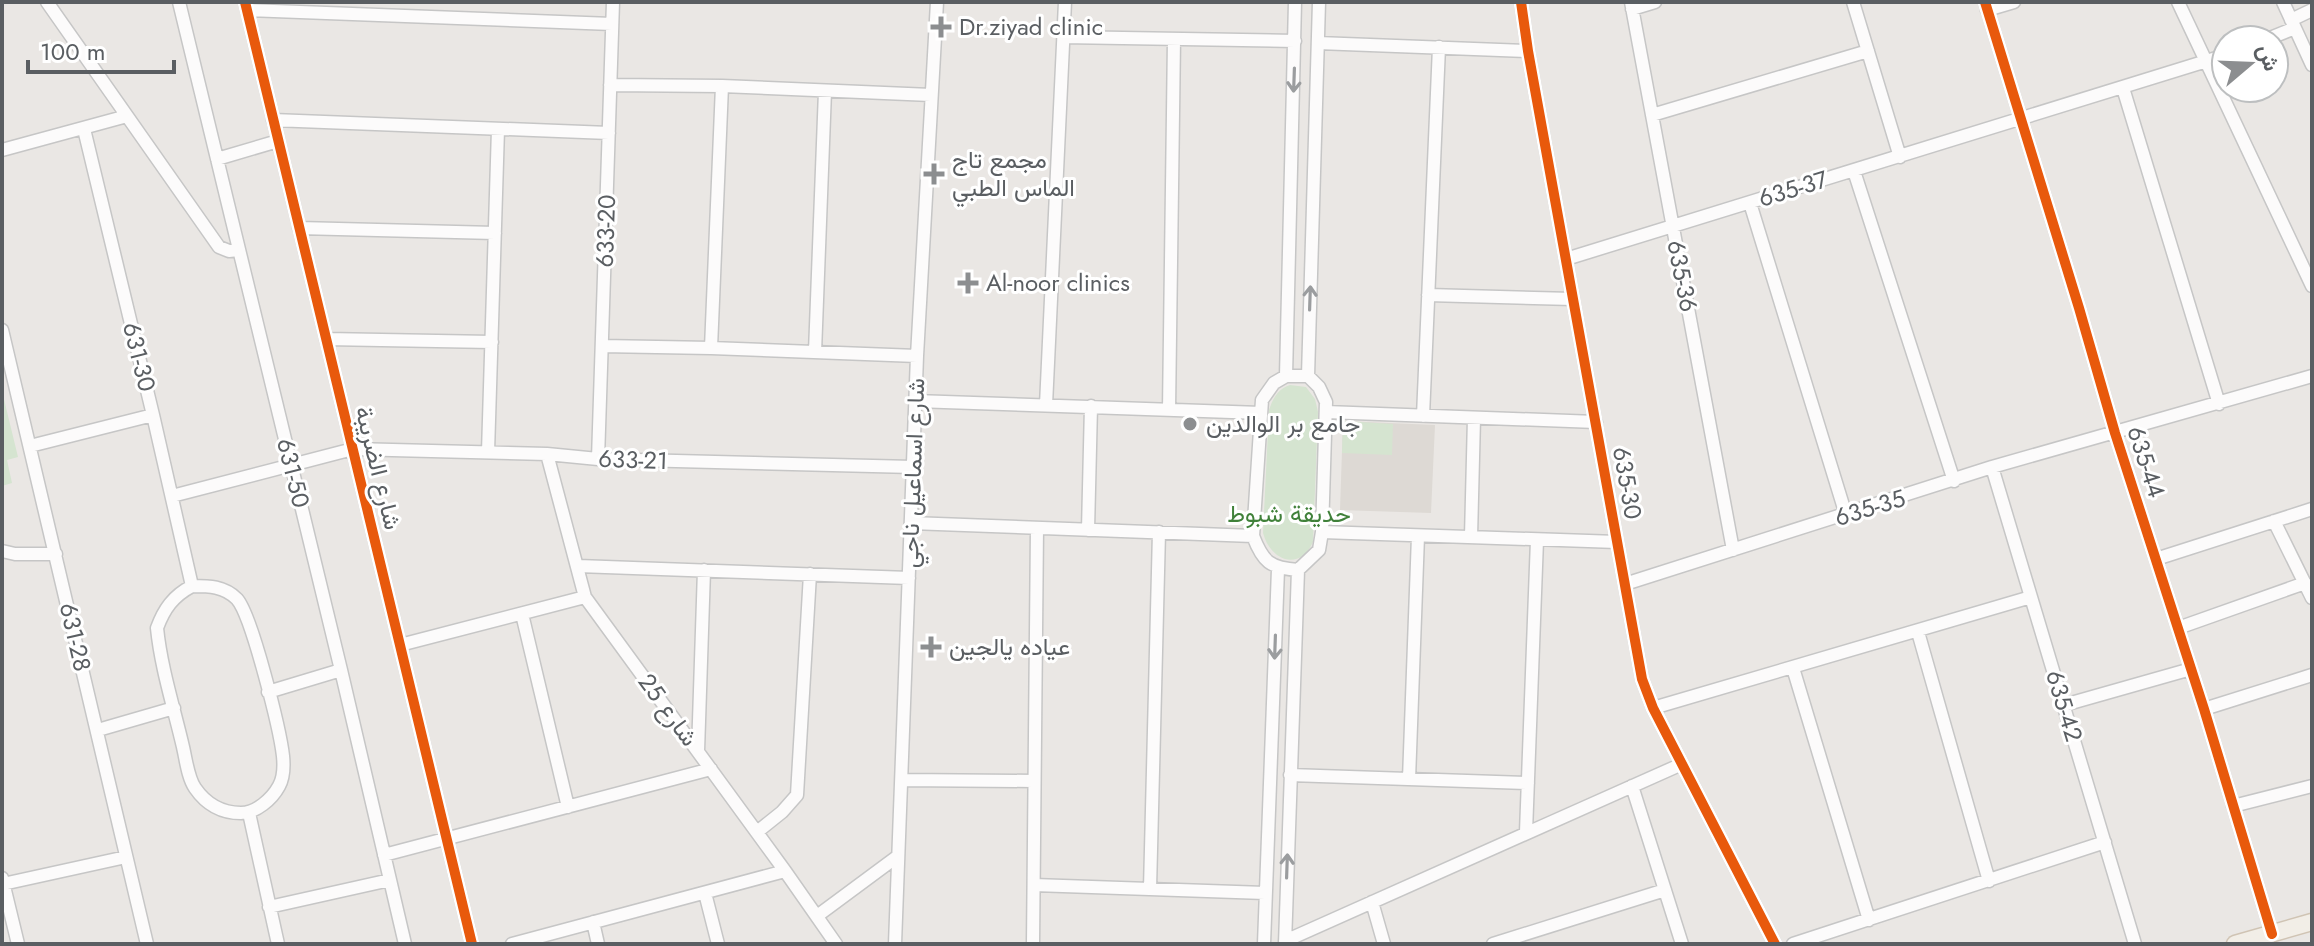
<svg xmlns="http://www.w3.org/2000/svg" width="2314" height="946" viewBox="0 0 2314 946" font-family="Jost,Vazirmatn,sans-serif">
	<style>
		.education { fill: #ddd9d4 }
		.green { fill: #d5e4d0 }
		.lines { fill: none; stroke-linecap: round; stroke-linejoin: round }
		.minor-casing { stroke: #c6c6c6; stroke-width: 15 }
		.major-casing { stroke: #d0c4b4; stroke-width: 19 }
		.minor { stroke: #fcfbfb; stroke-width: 12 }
		.major { stroke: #f2eee7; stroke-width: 16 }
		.cycleway-casing { stroke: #fff; stroke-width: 15 }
		.cycleway { stroke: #e8590c; stroke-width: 10 }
		.oneway { stroke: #9b9d9f }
		.poi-dot { fill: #8c8e90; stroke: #fff; stroke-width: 3 }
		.labels { text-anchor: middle; stroke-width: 6; stroke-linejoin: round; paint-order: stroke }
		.poi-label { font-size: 24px; fill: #5a5e62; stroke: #fff; text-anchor: start }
		.street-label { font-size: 24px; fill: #5a5e62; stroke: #fff }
		.park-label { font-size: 24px; fill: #40813a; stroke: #fff }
	</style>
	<rect width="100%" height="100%" fill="#eae7e4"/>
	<path class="education" d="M1343,421L1435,425L1431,513L1340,510Z"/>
	<path class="green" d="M1290,385L1306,387L1315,399L1318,412L1313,542C1300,571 1271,562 1263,533L1269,410C1273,398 1278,389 1290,385Z
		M2,391L18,457L7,460L12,483L2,486Z
		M1343,421L1393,424L1392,455L1342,453Z"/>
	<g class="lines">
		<defs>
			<path id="minor" d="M47,2L219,247L229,251L238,250
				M179,2L341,670L405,944
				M245,2L472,944
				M1521,2L1528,51L1642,679L1653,708L1775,944
				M1631,2L1733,550
				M1853,2L1900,157
				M1985,2L2079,308L2115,433L2204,709L2272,934
				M2178,2L2312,286
				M2283,2L2312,65
				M1632,9L1655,2
				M247,10L612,24
				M1987,10L2014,2
				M2291,20L2312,10
				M1063,37L1295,41
				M2265,40L2295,28
				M1318,43L1528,51
				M610,85L722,86L931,95
				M2123,88L2219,404
				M1652,115L1868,51
				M273,120L609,133
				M84,129L153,415L192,586
				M2,150L127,116
				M217,159L278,141
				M1854,171L1954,481
				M1750,203L1846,515
				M299,228L495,233
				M1566,259L2226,55
				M1428,295L1573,299
				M2,330L147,944
				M326,339L492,342
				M602,346L711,348L917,356
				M711,348L722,86
				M815,352L825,91
				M1286,376H1308L1319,387L1326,402L1322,532L1319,550L1298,570C1270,568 1263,562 1253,536L1262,400L1274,383Z
				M1286,376L1295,2
				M1308,376L1319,2
				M915,401L1261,413
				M1046,405L1065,2
				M1169,410L1174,39
				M1326,412L1596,422
				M1423,416L1439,47
				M30,446L153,415
				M488,452L498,129
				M547,454L585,597L785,871L836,944
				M598,459L613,2
				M1992,467L2135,944
				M172,496L353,449L547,454L598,459L913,467
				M2274,521L2312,598
				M911,523L1253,536
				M1088,530L1091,406
				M1322,532L1617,542
				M1471,537L1474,418
				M2,551L15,554H56
				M2156,559L2312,509
				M578,566L909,578
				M1625,584L1992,467L2312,376
				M192,586C209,586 224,586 237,599C252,616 280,730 283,756C284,766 284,777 279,786C272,799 256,813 241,813C222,813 206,804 195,788C188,778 186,760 183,747C174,708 161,668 157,628C164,609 173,596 192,586Z
				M522,614L568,807
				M2178,628L2305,583
				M1918,632L1989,881
				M400,645L585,597
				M1793,668L1869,920
				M268,692L341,670
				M2064,705L2191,669
				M1653,708L2031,597
				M2204,709L2312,675
				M98,730L174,708
				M698,751L704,570
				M1290,775L1528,783
				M1409,779L1418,536
				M902,780L1034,781
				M1632,786L1682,944
				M2233,806L2312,786
				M249,813L278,944
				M757,832L782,812L797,795L810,574
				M1526,832L1537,540
				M384,855L711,769
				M2,878L18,944
				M3,884L126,857
				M1034,885L1265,893
				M1150,889L1159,532
				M705,893L718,944
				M1372,902L1384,944
				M269,907L390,880
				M817,916L898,856
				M593,922L598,944
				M1285,941L1682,764
				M512,944L785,871
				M895,944L917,356L937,2
				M1033,944L1037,528
				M1264,944L1278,569
				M1285,944L1298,570
				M1493,944L1665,890
				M1793,944L2105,842"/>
			<path id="major" d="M2235,944L2312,922"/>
		</defs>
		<use href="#minor" class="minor-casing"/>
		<use href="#major" class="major-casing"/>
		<use href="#minor" class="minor"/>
		<use href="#major" class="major"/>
		<defs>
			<path id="cycleway" d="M245,2L472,944
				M1521,2L1528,51L1642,679L1653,708L1775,944
				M1985,2L2079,308L2115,433L2204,709L2272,934"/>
		</defs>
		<use href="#cycleway" class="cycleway-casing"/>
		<use href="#cycleway" class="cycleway"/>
	</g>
	<defs><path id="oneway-shaft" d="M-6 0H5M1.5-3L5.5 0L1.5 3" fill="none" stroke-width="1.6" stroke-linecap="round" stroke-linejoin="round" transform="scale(2)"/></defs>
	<g class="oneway">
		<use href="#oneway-shaft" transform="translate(1294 80) rotate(92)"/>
		<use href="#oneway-shaft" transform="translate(1310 298) rotate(-88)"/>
		<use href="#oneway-shaft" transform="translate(1275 647) rotate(92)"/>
		<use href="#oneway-shaft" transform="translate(1287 866) rotate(-88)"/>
	</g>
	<g class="poi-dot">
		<path d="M937 15h8v8h8v8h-8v8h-8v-8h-8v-8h8z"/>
		<path d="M930 162h8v8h8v8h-8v8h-8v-8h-8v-8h8z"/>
		<path d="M964 271h8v8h8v8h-8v8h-8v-8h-8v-8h8z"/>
		<circle cx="1190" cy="424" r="8"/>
		<path d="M927 635h8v8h8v8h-8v8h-8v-8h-8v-8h8z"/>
	</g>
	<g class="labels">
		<g class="poi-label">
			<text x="959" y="35">Dr.ziyad clinic</text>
			<text x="952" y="168">مجمع تاج<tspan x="952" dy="28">الماس الطبي</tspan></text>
			<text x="986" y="291">Al-noor clinics</text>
			<text x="1206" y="432">جامع بر الوالدين</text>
			<text x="949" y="655">عياده يالجين</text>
		</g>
		<g class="street-label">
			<text transform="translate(1793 189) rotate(-17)" y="8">635-37</text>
			<text transform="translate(606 231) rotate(-88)" y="8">633-20</text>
			<text transform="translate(1682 276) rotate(79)" y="8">635-36</text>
			<text transform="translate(139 357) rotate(76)" y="8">631-30</text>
			<text transform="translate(633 460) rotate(2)" y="8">633-21</text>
			<text transform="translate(2146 462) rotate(72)" y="8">635-44</text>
			<text transform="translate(378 468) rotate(76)" y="8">شارع الضريبة</text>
			<text transform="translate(293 473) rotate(76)" y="8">631-50</text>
			<text transform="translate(913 473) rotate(-88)" y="8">شارع اسماعيل ناجي</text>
			<text transform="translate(1627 483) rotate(80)" y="8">635-30</text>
			<text transform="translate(1870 508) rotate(-17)" y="8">635-35</text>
			<text transform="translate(75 637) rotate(77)" y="8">631-28</text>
			<text transform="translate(2064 706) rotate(73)" y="8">635-42</text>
			<text transform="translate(668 710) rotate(54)" y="8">شارع 25</text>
		</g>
		<g class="park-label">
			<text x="1289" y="522">حديقة شبوط</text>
		</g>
	</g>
	<rect width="2314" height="946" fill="none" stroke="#5a5e62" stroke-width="8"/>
	<g transform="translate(2250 64) rotate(71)"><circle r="38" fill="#ffffff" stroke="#bdbfc0" stroke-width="2"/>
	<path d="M0-6L14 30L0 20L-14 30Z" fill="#8c8e90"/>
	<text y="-12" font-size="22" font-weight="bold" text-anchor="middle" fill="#5a5e62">ش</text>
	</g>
	<path d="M28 60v12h146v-12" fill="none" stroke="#5a5e62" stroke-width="4"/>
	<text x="40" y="60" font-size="24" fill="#5a5e62" stroke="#ffffff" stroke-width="6" paint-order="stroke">100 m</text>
</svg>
